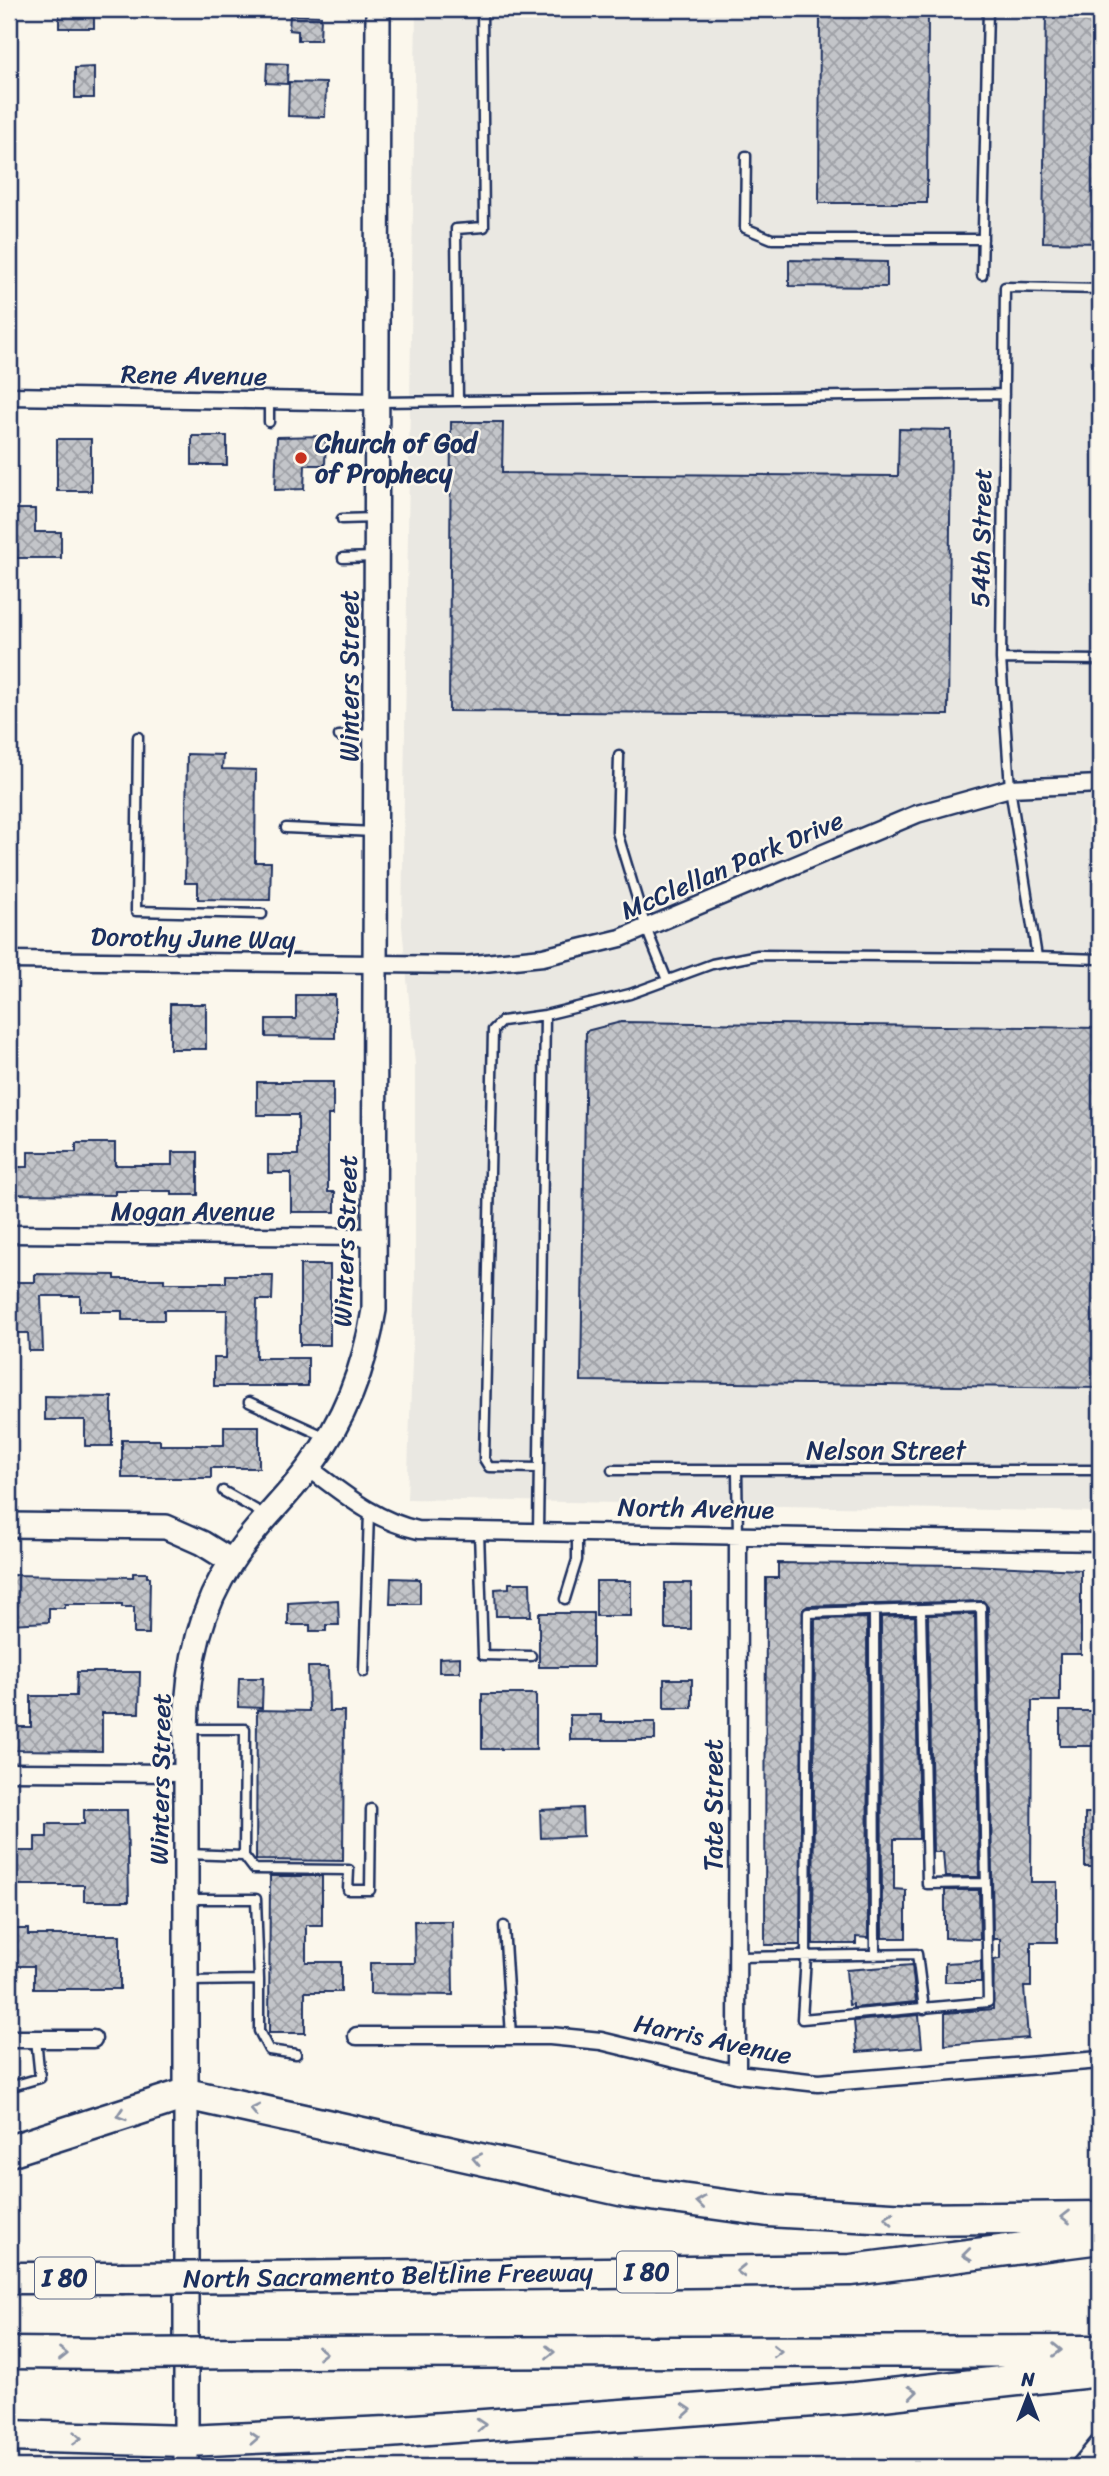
<svg xmlns="http://www.w3.org/2000/svg" width="1109" height="2476" viewBox="0 0 1109 2476" font-family="Sriracha,sans-serif">
	<style>
		.built { fill: #eae8e2 }
		.building { fill: url(#building-cross-hatch); stroke: #1b2f5e; stroke-width: 2 }
		.lines { fill: none; stroke-linecap: round; stroke-linejoin: round }
		.lane-casing { stroke: #1b2f5e; stroke-width: 13 }
		.street-casing { stroke: #1b2f5e; stroke-width: 21 }
		.secondary-casing { stroke: #1b2f5e; stroke-width: 28 }
		.highway-casing { stroke: #1b2f5e; stroke-width: 35 }
		.lane { stroke: #fbf7ec; stroke-width: 8 }
		.street { stroke: #fbf7ec; stroke-width: 16 }
		.secondary { stroke: #fbf7ec; stroke-width: 23 }
		.highway { stroke: #fbf7ec; stroke-width: 30 }
		.highway-bridge-casing { stroke: #1b2f5e; stroke-width: 35; stroke-linecap: butt }
		.highway-bridge { stroke: #fbf7ec; stroke-width: 30 }
		.oneway { stroke: #8b93a5 }
		.poi-dot { fill: #c8321e; stroke: #fbf7ec; stroke-width: 2.5 }
		.labels { text-anchor: middle; stroke-width: 5; stroke-linejoin: round; paint-order: stroke }
		.shield { fill: #fbf7ec; stroke: #5e6b89; stroke-width: 2 }
		.shield-label { font-size: 24px; font-weight: bold; fill: #1b2f5e }
		.street-label { font-size: 26px; fill: #1b2f5e; stroke: #fbf7ec }
		.poi-label { font-size: 26px; font-weight: bold; fill: #1b2f5e; stroke: #fbf7ec; text-anchor: start }
	</style>
	<defs>
		<pattern id="building-cross-hatch" width="8" height="8" patternUnits="userSpaceOnUse" patternTransform="scale(1.75)"><rect width="8" height="8" fill="#c3c5c9"/><path d="M0 0l8 8M0 8l8-8" fill="none" stroke="#9ea0a6"/></pattern>
	</defs>
	<rect width="100%" height="100%" fill="#fbf7ec"/>
	<filter id="ink" filterUnits="userSpaceOnUse"><feTurbulence type="fractalNoise" baseFrequency=".0143" numOctaves="2"/><feDisplacementMap in="SourceGraphic" scale="14" xChannelSelector="R" yChannelSelector="G"/><feConvolveMatrix kernelMatrix="1 2 1 2 8 2 1 2 1" color-interpolation-filters="sRGB"/></filter>
	<g filter="url(#ink)">
		<path class="built" d="M416,9H1100V1512L407,1499L415,1278V1064L402,926Z"/>
		<path class="building" d="M59,9H94V28H59Z
			M820,9H928L927,203H819Z
			M1046,9H1100V243L1043,242Z
			M290,15L321,16L320,40H298V31L289,30Z
			M267,63L288,64L287,84L266,83Z
			M94,67V98H75V68Z
			M289,82L326,83L325,117L288,116Z
			M789,260L887,262V287L789,286Z
			M451,422H503L502,473L898,476L899,429L951,430L948,715L449,711Z
			M192,436H227V465H192Z
			M326,436L325,465H305L304,489L275,490L277,437Z
			M57,439H91V491H57Z
			M9,509H35V532H61V558H9Z
			M187,754L223,755L222,769L256,770L255,862H271L270,900L198,899V883H185Z
			M296,995H335V1038L266,1037V1019H296Z
			M170,1004H206V1049H170Z
			M621,1022L1100,1028V1388L581,1381L586,1031Z
			M257,1082H333V1115H328V1192H335V1212H291V1173H268V1155H298V1115H257Z
			M76,1143H115V1165H172V1152H198V1195H172V1191H115V1195L9,1194V1167H28V1152H76Z
			M300,1265H330V1345H300Z
			M35,1274L115,1275V1279H164V1283H226V1275H273L272,1300H257L256,1358H308V1386H214V1358H226L227,1310H164V1320H122V1311H80V1296H41L43,1351H29L28,1333H9V1282H35Z
			M45,1396L112,1397V1446H85V1420H45Z
			M224,1426H259V1468H211V1478H122V1440H160V1445H224Z
			M778,1563L967,1565L1081,1570V1654H1060V1701H1032L1031,1882H1057V1942H1031V1987H1024L1028,2038L945,2045V2013L993,2009L994,1960L1000,1959V1939H993L988,1607L983,1601L808,1606L803,1609L800,1945H765L766,1578H778Z
			M133,1573H147V1577H150L149,1634H134V1607H122V1604H65V1608H49V1622L9,1624V1575L133,1577Z
			M391,1578L420,1579V1604H390Z
			M596,1581H631V1616H596Z
			M509,1583H530L531,1616H496L495,1589L509,1588Z
			M665,1583H691V1629H665Z
			M338,1600L339,1625H326V1631H310V1625H288V1603Z
			M539,1613H593V1667H539Z
			M975,1614L979,1877H945L943,1852H933L928,1615Z
			M915,1616L919,1839H894V1889L906,1890V1938H882L881,1617Z
			M867,1618L868,1938L856,1937V1944H813L815,1619Z
			M460,1657V1672H439V1658Z
			M308,1667H328L329,1711H344L343,1861L256,1860L257,1710L309,1711Z
			M77,1672H140L139,1713H102V1751L9,1750V1727H31V1696H76Z
			M239,1678H263L262,1708L238,1707Z
			M664,1679H692V1708H664Z
			M482,1694H536V1749H482Z
			M1060,1711H1095V1746H1060Z
			M570,1715H601V1722H655V1740H570Z
			M582,1808L583,1836L541,1838L540,1810Z
			M84,1810H127L129,1901H84V1885H9V1851H35V1837H47V1824H84Z
			M1085,1813H1100V1867H1085Z
			M270,1876H322V1925H306V1962H341V1992H305V2033H269Z
			M945,1890H979L980,1939L945,1938Z
			M414,1921H452L453,1995L370,1994V1963H415Z
			M9,1929H28V1935H120V1989H34V1966H9Z
			M981,1961V1982H945V1963Z
			M912,1965L916,2002L853,2008V2004L849,2005L846,1970Z
			M919,2015L922,2047L857,2052L854,2021Z"/>
		<g class="lines">
			<defs>
				<path id="lane" d="M746,156L745,228L772,239H983
					M982,275L988,9
					M1100,289L1005,287L1001,659L1010,788L1037,957L1100,959
					M269,400V422
					M458,401L1004,394
					M380,402L458,401L456,229L484,227L482,9
					M342,519L375,518
					M343,558L375,557
					M1001,659L1100,660
					M339,736L374,734
					M138,737L136,911L262,914
					M619,756L617,832L646,928L667,980
					M286,828L374,832
					M249,1402L326,1437
					M538,1468L489,1467L484,1459L493,1030L502,1021L545,1015
					M612,1470H1100
					M737,1472L738,1537
					M223,1491L265,1515
					M479,1532L483,1655L531,1656
					M538,1532L545,1015L630,994L712,964L758,955L1037,957
					M565,1599L577,1560V1534
					M981,1607L988,2002L802,2019L806,1957L808,1613Z
					M921,1610L927,1884L986,1883
					M874,1612L875,1956
					M364,1672L369,1512
					M187,1854L244,1856L245,1729H189
					M244,1856L254,1869L349,1870L348,1890H370L371,1809
					M189,1899H256L259,1980
					M504,1926L511,2036
					M737,1957L917,1954L924,2009
					M189,1981L259,1980V2031L269,2050L296,2054
					M9,2087L40,2078L36,2039"/>
				<path id="street" d="M9,396L378,402
					M9,960L465,965L543,957L621,938L917,814L1010,788L1100,784
					M9,1234L376,1237
					M309,1468C344,1494 375,1521 418,1530L1100,1542
					M9,1772L186,1773
					M357,2036H550L601,2041L737,2074L818,2083L1100,2060
					M9,2039H93
					M737,2074L738,1537
					M1079,2467L1100,2442"/>
				<path id="secondary" d="M9,1525L166,1527L202,1543L231,1561
					M186,2467V1729C187,1671 199,1610 232,1561C254,1527 286,1499 310,1466C345,1419 365,1367 374,1310L378,9"/>
				<path id="highway" d="M9,2151L186,2094L629,2192L768,2211L909,2219L1100,2217
					M257,2277L851,2270L1100,2238
					M9,2278H121
					M9,2353L117,2354
					M254,2353L1100,2351
					M9,2436L186,2441L387,2432L855,2398L1100,2371"/>
			</defs>
			<use href="#lane" class="lane-casing"/>
			<use href="#street" class="street-casing"/>
			<use href="#secondary" class="secondary-casing"/>
			<use href="#highway" class="highway-casing"/>
			<use href="#lane" class="lane"/>
			<use href="#street" class="street"/>
			<use href="#secondary" class="secondary"/>
			<use href="#highway" class="highway"/>
			<defs>
				<path id="highway-bridge" d="M121,2278L257,2277
					M117,2354L254,2353"/>
			</defs>
			<use href="#highway-bridge" class="highway-bridge-casing"/>
			<use href="#highway-bridge" class="highway-bridge"/>
		</g>
		<defs><path id="oneway-chevron" d="M-2-3.5L2.5 0L-2 3.5" fill="none" stroke-width="1.6" stroke-linecap="round" stroke-linejoin="round" transform="scale(1.75)"/></defs>
		<g class="oneway">
			<use href="#oneway-chevron" transform="translate(255 2110) rotate(-168)"/>
			<use href="#oneway-chevron" transform="translate(121 2115) rotate(162)"/>
			<use href="#oneway-chevron" transform="translate(477 2159) rotate(-168)"/>
			<use href="#oneway-chevron" transform="translate(701 2202) rotate(-173)"/>
			<use href="#oneway-chevron" transform="translate(1066 2217) rotate(180)"/>
			<use href="#oneway-chevron" transform="translate(889 2218) rotate(-176)"/>
			<use href="#oneway-chevron" transform="translate(967 2255) rotate(173)"/>
			<use href="#oneway-chevron" transform="translate(741 2271) rotate(179)"/>
			<use href="#oneway-chevron" transform="translate(1057 2350) rotate(1)"/>
			<use href="#oneway-chevron" transform="translate(777 2351)"/>
			<use href="#oneway-chevron" transform="translate(550 2352)"/>
			<use href="#oneway-chevron" transform="translate(322 2353)"/>
			<use href="#oneway-chevron" transform="translate(63 2354)"/>
			<use href="#oneway-chevron" transform="translate(913 2392) rotate(-6)"/>
			<use href="#oneway-chevron" transform="translate(687 2410) rotate(-4)"/>
			<use href="#oneway-chevron" transform="translate(481 2425) rotate(-4)"/>
			<use href="#oneway-chevron" transform="translate(77 2438) rotate(2)"/>
			<use href="#oneway-chevron" transform="translate(254 2438) rotate(-3)"/>
		</g>
	</g>
	<circle class="poi-dot" cx="301" cy="458" r="7"/>
	<g class="labels">
		<g class="shield">
			<rect x="617" y="2251.5" width="60" height="41" rx="5"/>
			<rect x="35" y="2257.5" width="60" height="41" rx="5"/>
		</g>
		<g class="shield-label">
			<text x="647" y="2280">I 80</text>
			<text x="65" y="2286">I 80</text>
		</g>
		<g class="street-label">
			<text transform="translate(194 375) rotate(1)" y="9">Rene Avenue</text>
			<text transform="translate(981 538) rotate(-89)" y="9">54th Street</text>
			<text transform="translate(349 676) rotate(-90)" y="9">Winters Street</text>
			<text transform="translate(732 865) rotate(-23)" y="9">McClellan Park Drive</text>
			<text transform="translate(193 938) rotate(1)" y="9">Dorothy June Way</text>
			<text x="193" y="1220">Mogan Avenue</text>
			<text transform="translate(345 1241) rotate(-88)" y="9">Winters Street</text>
			<text x="886" y="1459">Nelson Street</text>
			<text transform="translate(696 1508) rotate(1)" y="9">North Avenue</text>
			<text transform="translate(160 1779) rotate(-89)" y="9">Winters Street</text>
			<text transform="translate(713 1805) rotate(-90)" y="9">Tate Street</text>
			<text transform="translate(713 2039) rotate(12)" y="9">Harris Avenue</text>
			<text transform="translate(388 2275) rotate(-1)" y="9">North Sacramento Beltline Freeway</text>
		</g>
		<g class="poi-label">
			<text x="315" y="452">Church of God<tspan x="315" dy="30">of Prophecy</tspan></text>
		</g>
	</g>
	<rect width="1109" height="2476" fill="none" stroke="#fbf7ec" stroke-width="35"/>
	<rect x="18" y="18" width="1074" height="2441" fill="none" stroke="#1b2f5e" stroke-width="2.5" filter="url(#ink)"/>
	<g transform="translate(1028 2396)" stroke="#fbf7ec" stroke-width="5" paint-order="stroke">
	<path d="M0-5L12 26L0 18L-12 26Z" fill="#1b2f5e"/>
	<text y="-10" font-size="19" font-weight="bold" text-anchor="middle" fill="#1b2f5e">N</text>
	</g>
</svg>
